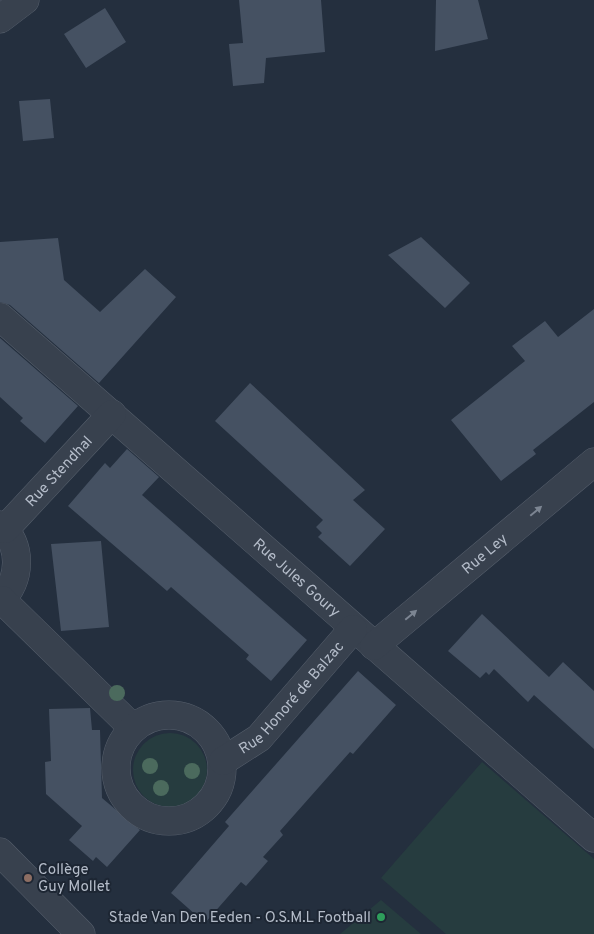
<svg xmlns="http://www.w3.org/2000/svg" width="594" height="934" viewBox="0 0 594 934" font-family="Overpass,sans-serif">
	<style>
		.green { fill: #263c3f }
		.building { fill: #455162 }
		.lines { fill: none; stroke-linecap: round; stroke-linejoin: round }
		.minor-casing { stroke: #565f6c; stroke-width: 29 }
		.minor { stroke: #38414e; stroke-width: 28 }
		.tree { fill: #4b6a5d }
		.oneway { fill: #7c8592 }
		.education-dot { fill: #8d6e63; stroke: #1d2633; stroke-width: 2 }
		.leisure-dot { fill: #2e9e5b; stroke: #1d2633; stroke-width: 2 }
		.labels { text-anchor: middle; stroke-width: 4; stroke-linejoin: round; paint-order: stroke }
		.street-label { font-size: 15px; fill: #b4bcc9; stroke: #1d2633 }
		.poi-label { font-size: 15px; fill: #b4bcc9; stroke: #1d2633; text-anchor: start }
	</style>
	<rect width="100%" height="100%" fill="#242f3e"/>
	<path class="green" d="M133 770a37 37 0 1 1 74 0a37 37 0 1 1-74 0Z
		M482,762L594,859V934H446L381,878Z
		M381,900L421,934H340Z"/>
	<path class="building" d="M239,0H321L325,52L266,58L264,83L233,86L229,44L243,43Z
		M436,0H478L488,39L435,51Z
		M105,8L126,42L86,68L64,34Z
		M50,99L54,138L23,141L19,101Z
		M421,237L470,283L445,308L388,255Z
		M58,238L64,280L100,312L145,269L176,297L99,383L10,305L0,302V242Z
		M594,309V402L533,450L536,454L501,481L451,420L525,361L512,346L545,321L558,337Z
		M0,338L78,406L45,443L20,421L23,418L0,397Z
		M250,383L365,490L353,500L385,529L350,566L318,537L322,533L316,527L323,520L215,421Z
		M127,449L159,477L142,495L307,640L271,681L246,659L249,655L171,587L167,591L68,506L105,463L110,468Z
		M101,541L109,627L61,631L51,544Z
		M482,614L549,677L563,662L594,691V749L534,695L528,702L494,669L489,675L486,672L480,678L448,651Z
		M358,671L396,705L353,754L350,752L280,831L283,835L263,857L268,861L246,886L241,882L205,923L171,893L229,826L225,822Z
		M90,708L92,730H100L102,798L140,830L107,867L96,857L93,861L69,840L82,826L46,794L45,762L51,761L49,709Z"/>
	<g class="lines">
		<defs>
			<g id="minor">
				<path d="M0,19L25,0"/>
				<path id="s1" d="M0,317L594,838"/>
				<path d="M0,525C23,546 21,580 0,601"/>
				<path id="s2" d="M5,529L112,414"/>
				<path d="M2,600L133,728"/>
				<path id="s3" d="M374,646L594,462"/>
				<circle cx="169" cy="768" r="53"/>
				<path id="s4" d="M223,761L259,738L353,629"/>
				<path d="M0,852L81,934"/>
			</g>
		</defs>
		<use href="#minor" class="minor-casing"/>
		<use href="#minor" class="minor"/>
	</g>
	<g class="tree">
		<circle cx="117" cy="693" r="8"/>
		<circle cx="150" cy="766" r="8"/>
		<circle cx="192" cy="771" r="8"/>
		<circle cx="161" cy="788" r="8"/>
	</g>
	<defs><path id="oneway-solid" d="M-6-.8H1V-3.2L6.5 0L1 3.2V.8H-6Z" transform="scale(1.25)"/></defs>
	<g class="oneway">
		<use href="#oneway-solid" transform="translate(536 511) rotate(-40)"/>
		<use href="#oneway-solid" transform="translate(411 615) rotate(-40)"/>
	</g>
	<circle class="education-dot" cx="28" cy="878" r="5"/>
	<circle class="leisure-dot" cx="381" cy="917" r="5"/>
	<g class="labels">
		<g class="street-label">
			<text dy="5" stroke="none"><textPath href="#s2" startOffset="79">Rue Stendhal</textPath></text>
			<text dy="5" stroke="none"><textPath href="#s3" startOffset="144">Rue Ley</textPath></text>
			<text dy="5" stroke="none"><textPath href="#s1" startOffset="395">Rue Jules Goury</textPath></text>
			<text dy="5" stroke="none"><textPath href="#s4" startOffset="94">Rue Honoré de Balzac</textPath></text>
		</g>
		<g class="poi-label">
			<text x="38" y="874">Collège<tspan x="38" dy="17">Guy Mollet</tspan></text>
			<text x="371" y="922" text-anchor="end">Stade Van Den Eeden - O.S.M.L Football</text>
		</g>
	</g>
</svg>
